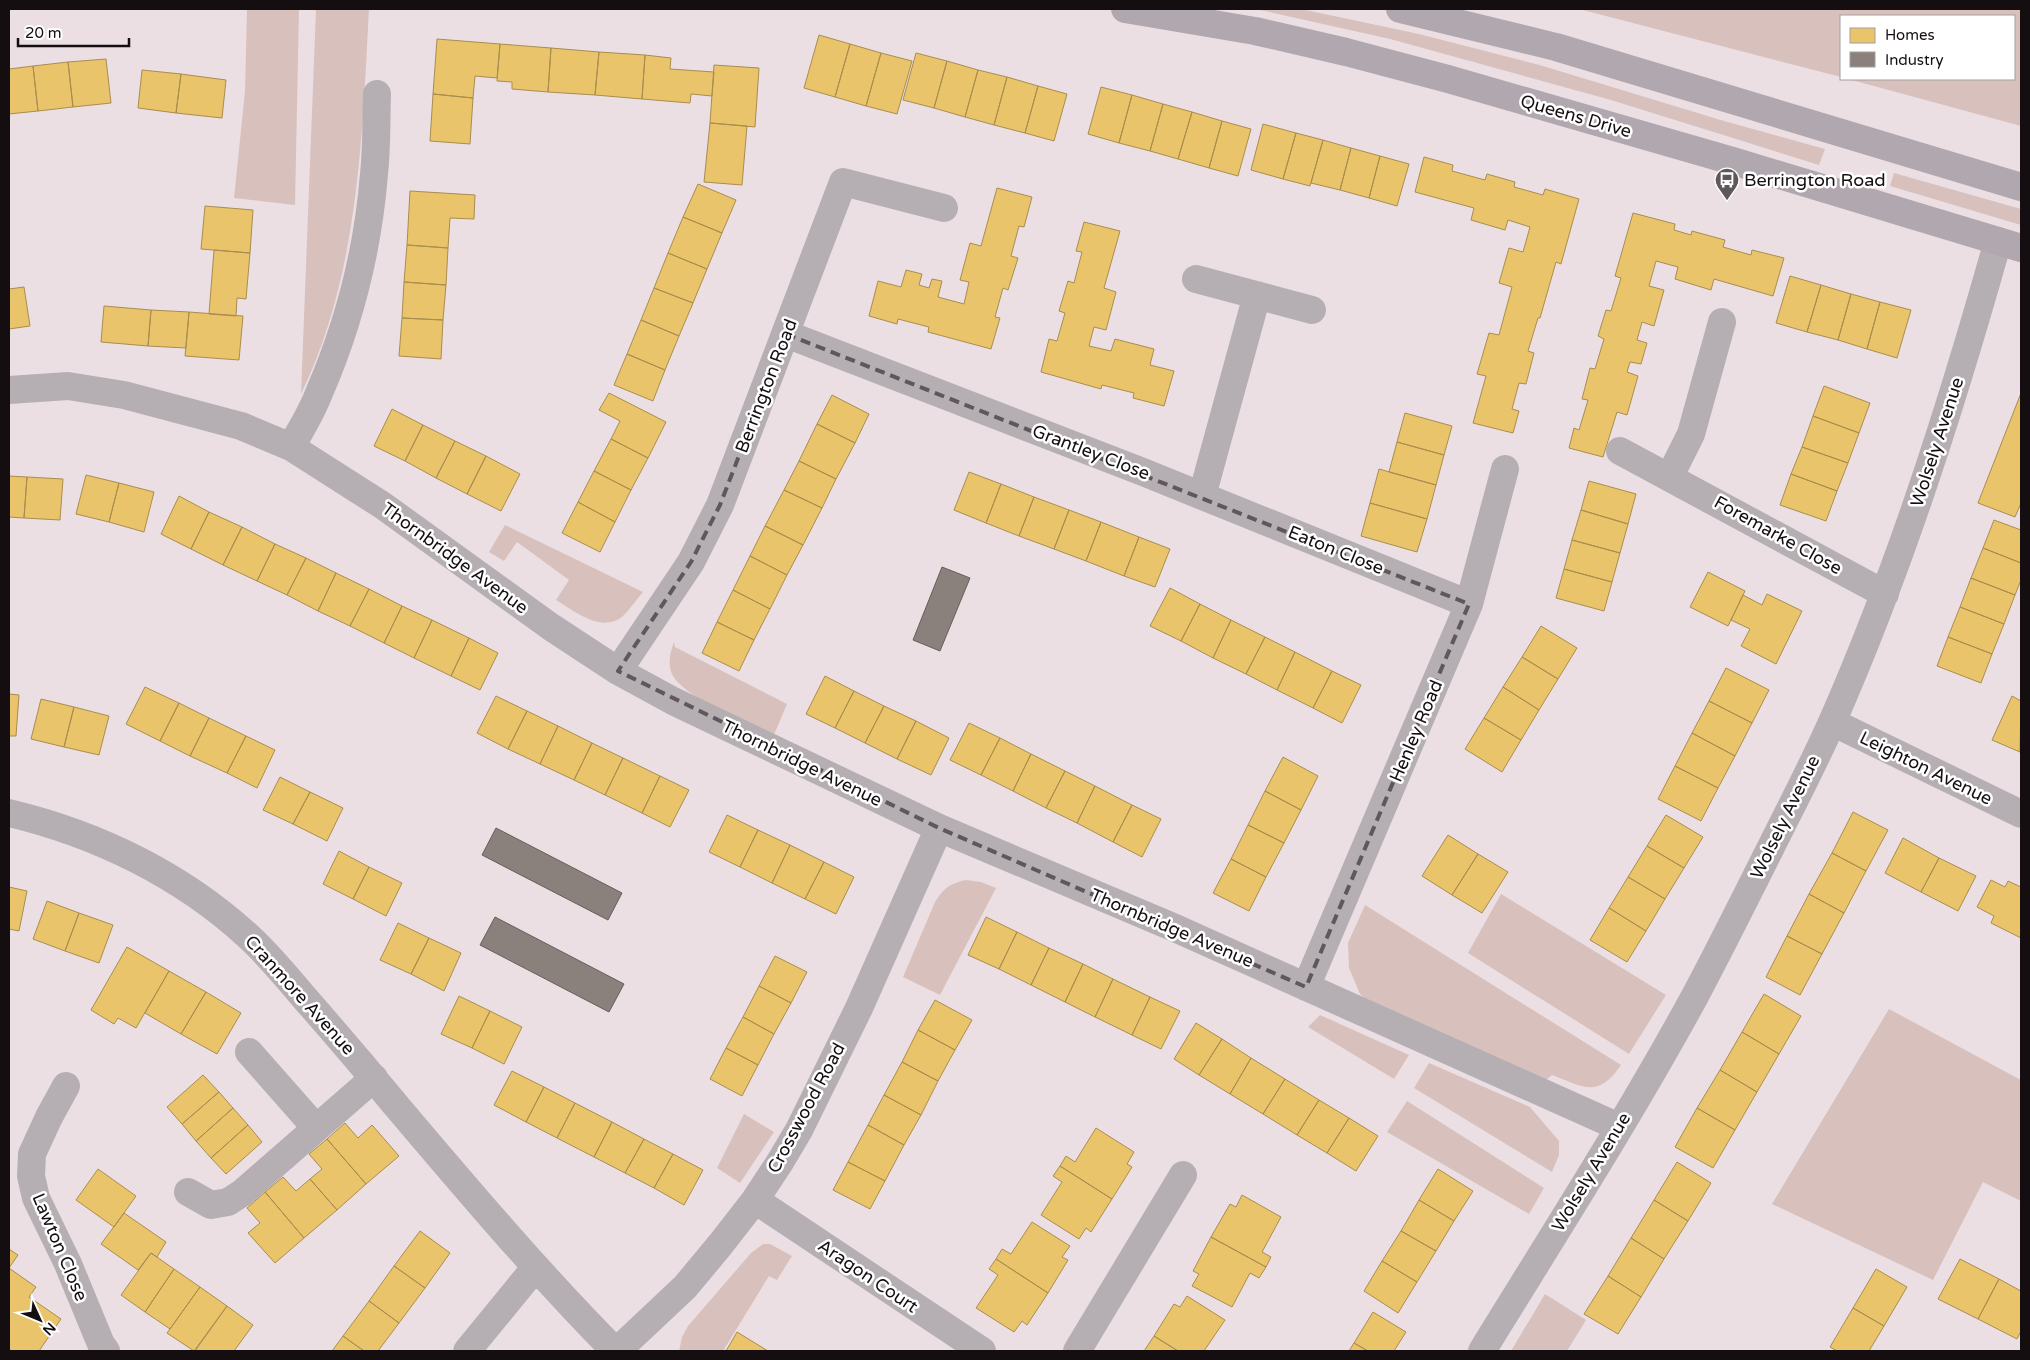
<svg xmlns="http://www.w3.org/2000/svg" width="2030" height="1360" viewBox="0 0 2030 1360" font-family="'Varela Round',sans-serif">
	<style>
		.green { fill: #d8c1bc }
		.homes { fill: #e9c46a; stroke: #a98d4f }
		.industry { fill: #8a817c; stroke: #675e5c }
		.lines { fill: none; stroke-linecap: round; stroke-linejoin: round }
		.street { stroke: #b5afb4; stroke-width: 28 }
		.primary { stroke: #b0a8ae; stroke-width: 28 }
		.marked { fill: none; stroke: #60575b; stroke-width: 4; stroke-dasharray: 10 6; stroke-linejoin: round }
		.labels { text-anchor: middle; stroke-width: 5; stroke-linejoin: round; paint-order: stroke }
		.street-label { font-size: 18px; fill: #150e11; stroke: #fff }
		.poi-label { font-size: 18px; fill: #150e11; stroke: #fff; text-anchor: start }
	</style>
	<rect width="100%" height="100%" fill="#ebdfe4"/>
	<path class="green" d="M247,9H299L295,205L234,198L245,91Z
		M316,9H369C362,139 359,274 301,394Z
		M1256,9H1301L1419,34L1543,66L1724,121L1825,149L1819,165L1611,100L1390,39Z
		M1579,9H2021V126L1848,79H2014V16H1841V77Z
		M1894,173L2021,209V225L1890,186Z
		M505,525L643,592C636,600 630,609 623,616C602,634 574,611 556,600L569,580L517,542L504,561L489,552Z
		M674,642L675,647L787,704L773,737C748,724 686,698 673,676C667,665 670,653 674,642Z
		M966,880L981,882L996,888L940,995L903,977L935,902C943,889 950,883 966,880Z
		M1501,894L1666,995L1629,1054L1468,953Z
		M1365,905L1621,1065C1598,1099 1584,1087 1552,1075L1546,1080L1371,1005L1360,994L1349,968L1348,943Z
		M1889,1009L2021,1080V1201L1983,1182L1933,1280L1772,1204Z
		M1320,1015L1409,1055L1394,1079L1308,1027Z
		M1429,1063L1530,1107L1559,1141V1155L1552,1172L1414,1088Z
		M1407,1101L1544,1188L1529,1214L1387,1132Z
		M744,1114L774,1132L740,1183L717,1168Z
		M763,1244H770L792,1256L777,1280L769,1276L723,1351H679L682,1337L688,1326L751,1253Z
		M1545,1294L1586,1320L1567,1351H1511Z"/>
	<path class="homes" d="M819,35L850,44L835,97L804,88Z
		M437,39L500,44L497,78L475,76L473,98L433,94Z
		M500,44L551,48L548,92L512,89V82L497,81Z
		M850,44L881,53L866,106L835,97Z
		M551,48L599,52L595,95L548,92Z
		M599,52L645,55L642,99L595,95Z
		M881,53L912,61L897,114L866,106Z
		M916,53L947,61L934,108L903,100Z
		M645,55L671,58L670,69L714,72L712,96L691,94L690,103L642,99Z
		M106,59L111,103L73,107L68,62Z
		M947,61L978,70L965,117L934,108Z
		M68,62L73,107L38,111L33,66Z
		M714,65L759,68L755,127L710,123Z
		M33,66L38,111L9,114V69Z
		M142,70L181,74L176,113L138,108Z
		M978,70L1007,77L994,125L965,117Z
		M181,74L226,80L222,118L176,113Z
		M1007,77L1038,86L1025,133L994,125Z
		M1038,86L1067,94L1054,141L1025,133Z
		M1101,87L1132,95L1119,143L1088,134Z
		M433,94L473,98L470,144L430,141Z
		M1132,95L1163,104L1150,151L1119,143Z
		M1163,104L1192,112L1178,159L1150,151Z
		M1192,112L1222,121L1209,168L1178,159Z
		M1222,121L1251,129L1238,176L1209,168Z
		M710,123L747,126L742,185L704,182Z
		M1263,124L1296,133L1283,179L1251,170Z
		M1296,133L1323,140L1310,186L1283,179Z
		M1323,140L1351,148L1340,190L1311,183Z
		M1351,148L1380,156L1369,198L1340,190Z
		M1380,156L1409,164L1397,206L1369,198Z
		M1424,157L1453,165L1452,171L1485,180L1487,174L1515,182L1514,187L1543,195L1545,189L1579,199L1561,264L1556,262L1540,318H1538L1528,351L1534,353L1526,384L1519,383L1512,409L1519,411L1513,433L1473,423L1486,376L1477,374L1489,333L1499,335L1512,287L1499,283L1509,248L1523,252L1530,227L1508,220L1505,230L1471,220L1474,208L1415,192Z
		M698,184L736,200L722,233L683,217Z
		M997,188L1032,197L1024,227L1019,226L1011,256L1018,258L1008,290L1003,288L995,317L1000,318L991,349L928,332L929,327L898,319L897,324L869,316L878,281L901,287L906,270L922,274L919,285L929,288L932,279L942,281L938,297L964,304L969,282L960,280L970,243L981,246Z
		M410,191L475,195L474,219L450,218L448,248L407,245Z
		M205,206L253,210L250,253L201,249Z
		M1633,213L1675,224L1674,230L1691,235L1692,231L1725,240L1723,247L1751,255L1752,250L1784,258L1773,296L1714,279L1711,290L1675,279L1678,267L1656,261L1649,286L1664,290L1654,326L1642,322L1637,340L1647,343L1641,364L1630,362L1627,372L1638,376L1627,415L1617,412L1603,457L1569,448L1574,428L1579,430L1588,400L1582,399L1590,368L1595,369L1604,339L1598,336L1606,310L1611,311L1621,278L1615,276Z
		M683,217L722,233L707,269L668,253Z
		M1084,222L1120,231L1104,288L1116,292L1106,330L1094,327L1089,346L1111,351L1115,339L1154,349L1150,365L1174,371L1164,406L1133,398L1134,393L1102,385L1101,389L1041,372L1049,339L1057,341L1065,313L1059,311L1068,281L1074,283L1082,252L1076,251Z
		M407,245L448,248L446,285L404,282Z
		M214,250L250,253L246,299L237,298L236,316L209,314Z
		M668,253L707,269L693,303L654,288Z
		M1790,276L1821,285L1807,332L1776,323Z
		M404,282L446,285L443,320L402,318Z
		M1821,285L1851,294L1838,340L1807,332Z
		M24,287L30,326L9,329V289Z
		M654,288L693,303L679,336L641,320Z
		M1851,294L1880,302L1867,349L1838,340Z
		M1880,302L1911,310L1897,358L1867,349Z
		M104,306L151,310L148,346L101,342Z
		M151,310L189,312L186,348L148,346Z
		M189,312L243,316L239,360L185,356Z
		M402,318L443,320L441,359L399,356Z
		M641,320L679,336L665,370L627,354Z
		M627,354L665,370L653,401L614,385Z
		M1824,386L1870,403L1859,433L1813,416Z
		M609,393L666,422L648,458L611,439L620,421L599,410Z
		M2021,393V503L2015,517L1978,503Z
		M832,395L869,414L855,443L817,424Z
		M392,409L423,425L405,461L374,446Z
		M1405,413L1452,426L1444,455L1397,442Z
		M1813,416L1859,433L1848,463L1802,447Z
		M817,424L855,443L836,479L799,461Z
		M423,425L455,441L436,478L405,461Z
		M611,439L648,458L631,490L594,471Z
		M455,441L486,456L467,494L436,478Z
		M1397,442L1444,455L1436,485L1389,472Z
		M1802,447L1848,463L1837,491L1791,474Z
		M486,456L520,474L501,511L467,494Z
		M799,461L836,479L822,508L784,490Z
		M1379,469L1436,485L1427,519L1370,503Z
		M594,471L631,490L615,522L578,502Z
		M969,472L1001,484L986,523L954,510Z
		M1791,474L1837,491L1826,521L1780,505Z
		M86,475L119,483L109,522L76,514Z
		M9,476L27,477L24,518L9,517Z
		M27,477L63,479L60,520L24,518Z
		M1589,481L1636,494L1628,524L1581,510Z
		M119,483L154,492L144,532L109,522Z
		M1001,484L1034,497L1019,536L986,523Z
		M784,490L822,508L803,545L765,526Z
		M179,496L209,512L191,549L161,534Z
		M1034,497L1069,510L1054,549L1019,536Z
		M578,502L615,522L600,552L562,533Z
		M1370,503L1427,519L1417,552L1361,536Z
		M1069,510L1101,522L1086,561L1054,549Z
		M1581,510L1628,524L1620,553L1572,540Z
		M209,512L242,527L223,565L191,549Z
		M1994,520L2021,530V563L1983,548Z
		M1101,522L1139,537L1124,576L1086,561Z
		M765,526L803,545L787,575L750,556Z
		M242,527L275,544L257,581L223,565Z
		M1139,537L1170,549L1155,587L1124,576Z
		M1572,540L1620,553L1612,582L1564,569Z
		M275,544L306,558L287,595L257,581Z
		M1983,548L2021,563V580L2015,595L1971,578Z
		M750,556L787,575L770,609L733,590Z
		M306,558L336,573L318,611L287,595Z
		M1564,569L1612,582L1604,611L1556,598Z
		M1708,572L1745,591L1728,626L1690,607Z
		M336,573L369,589L350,626L318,611Z
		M1971,578L2015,595L2004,624L1960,607Z
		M1170,588L1200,604L1181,641L1150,626Z
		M369,589L402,606L384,643L350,626Z
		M733,590L770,609L754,640L717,622Z
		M1767,594L1802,611L1776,664L1741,646L1750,629L1731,620L1743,595L1762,605Z
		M1200,604L1231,620L1213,658L1181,641Z
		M402,606L432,620L414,658L384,643Z
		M1960,607L2004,624L1992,654L1948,637Z
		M432,620L469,638L451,676L414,658Z
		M1231,620L1265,637L1246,674L1213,658Z
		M717,622L754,640L739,671L702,653Z
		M1541,626L1577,648L1558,679L1522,657Z
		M1265,637L1295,652L1277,690L1246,674Z
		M1948,637L1992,654L1981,683L1937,666Z
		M469,638L498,653L480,690L451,676Z
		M1295,652L1332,671L1313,708L1277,690Z
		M1522,657L1558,679L1539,710L1503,687Z
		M1726,668L1769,690L1752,723L1709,701Z
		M1332,671L1361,685L1342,723L1313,708Z
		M825,676L854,691L835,728L806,714Z
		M145,687L179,703L160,741L126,724Z
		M1503,687L1539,710L1521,740L1484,718Z
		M854,691L884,706L865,743L835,728Z
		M9,694L19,695L16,736H9Z
		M496,696L527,711L508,749L477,733Z
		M2012,696L2021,701L2020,752L1992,740Z
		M41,699L74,707L64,747L31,739Z
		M1709,701L1752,723L1735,756L1692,733Z
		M179,703L209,718L190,756L160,741Z
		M884,706L916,721L897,759L865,743Z
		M74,707L109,716L99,755L64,747Z
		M527,711L558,726L540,764L508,749Z
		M209,718L246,736L227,773L190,756Z
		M1484,718L1521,740L1502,772L1465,749Z
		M916,721L949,738L931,775L897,759Z
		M969,723L1000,738L981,775L950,760Z
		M558,726L592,743L574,780L540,764Z
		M1692,733L1735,756L1718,788L1675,766Z
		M246,736L275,750L257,788L227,773Z
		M1000,738L1031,754L1013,791L981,775Z
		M592,743L623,758L605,795L574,780Z
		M1031,754L1065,771L1046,808L1013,791Z
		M1283,757L1318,776L1301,810L1265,791Z
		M623,758L660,776L642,813L605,795Z
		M1675,766L1718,788L1701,821L1658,799Z
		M1065,771L1095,786L1077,823L1046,808Z
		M660,776L689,790L670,827L642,813Z
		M280,777L310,792L293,824L263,810Z
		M1095,786L1132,805L1113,842L1077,823Z
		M1265,791L1301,810L1284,843L1248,825Z
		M310,792L343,808L327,841L293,824Z
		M1132,805L1161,819L1142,857L1113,842Z
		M1853,812L1888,830L1866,871L1832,853Z
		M727,815L758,830L740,867L709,852Z
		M1666,815L1703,837L1684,868L1647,846Z
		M1248,825L1284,843L1266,877L1231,859Z
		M758,830L790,845L772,883L740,867Z
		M1448,835L1478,854L1452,895L1422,876Z
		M1903,838L1939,858L1921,892L1885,873Z
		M790,845L824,862L805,899L772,883Z
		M1647,846L1684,868L1665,899L1628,877Z
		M339,851L369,867L353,899L323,884Z
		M1832,853L1866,871L1844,913L1809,894Z
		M1478,854L1508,872L1482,913L1452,895Z
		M1939,858L1976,876L1958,911L1921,892Z
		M1231,859L1266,877L1249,911L1213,893Z
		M824,862L854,877L836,914L805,899Z
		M369,867L402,883L386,916L353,899Z
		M1628,877L1665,899L1646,931L1609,908Z
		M1991,880L2005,887L2008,881L2021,887V938L1991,923L1994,916L1977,907Z
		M9,887L27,891L19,931L9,929Z
		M1809,894L1844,913L1822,954L1787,936Z
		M47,901L79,913L65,951L33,939Z
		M1609,908L1646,931L1627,962L1590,940Z
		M79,913L113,925L99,963L65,951Z
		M986,917L1017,932L999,969L968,955Z
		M398,923L429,938L411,974L380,960Z
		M1017,932L1049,948L1031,985L999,969Z
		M1787,936L1822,954L1800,995L1766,977Z
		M429,938L461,953L444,991L411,974Z
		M127,947L169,971L136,1028L118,1018L114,1024L91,1010Z
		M1049,948L1083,964L1065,1002L1031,985Z
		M775,956L807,972L791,1003L759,986Z
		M1083,964L1113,979L1095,1017L1065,1002Z
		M169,971L206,992L181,1034L145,1013Z
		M1113,979L1150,997L1132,1035L1095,1017Z
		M759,986L791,1003L774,1034L743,1017Z
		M206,992L241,1013L217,1054L181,1034Z
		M1764,994L1801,1016L1779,1054L1742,1032Z
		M459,996L490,1011L472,1048L441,1034Z
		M1150,997L1180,1011L1161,1049L1132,1035Z
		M935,1000L972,1020L955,1050L918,1030Z
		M490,1011L522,1027L504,1064L472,1048Z
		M743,1017L774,1034L758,1065L726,1048Z
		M1196,1023L1222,1039L1199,1075L1174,1059Z
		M918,1030L955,1050L938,1081L902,1062Z
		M1742,1032L1779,1054L1757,1092L1720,1070Z
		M1222,1039L1251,1058L1230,1094L1199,1075Z
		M726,1048L758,1065L742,1096L710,1079Z
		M1251,1058L1285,1079L1263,1114L1230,1094Z
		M902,1062L938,1081L921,1115L884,1095Z
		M1720,1070L1757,1092L1735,1130L1697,1108Z
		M512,1071L544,1087L526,1122L494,1105Z
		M203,1075L219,1092L182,1124L167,1107Z
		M1285,1079L1319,1100L1297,1135L1263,1114Z
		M544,1087L575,1103L557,1138L526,1122Z
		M219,1092L233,1108L196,1141L182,1124Z
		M884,1095L921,1115L904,1145L868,1125Z
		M1319,1100L1349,1118L1327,1153L1297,1135Z
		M575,1103L612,1122L594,1157L557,1138Z
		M233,1108L248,1125L211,1158L196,1141Z
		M1697,1108L1735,1130L1713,1168L1675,1147Z
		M1349,1118L1378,1136L1356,1171L1327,1153Z
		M612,1122L644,1139L625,1173L594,1157Z
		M345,1123L358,1138L372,1125L399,1156L366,1184L327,1139Z
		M248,1125L262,1142L226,1174L211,1158Z
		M868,1125L904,1145L885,1181L848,1162Z
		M1096,1128L1134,1152L1127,1164L1132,1167L1112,1199L1060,1166L1066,1156L1075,1162Z
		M327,1139L366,1184L337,1210L310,1179L322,1169L309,1154Z
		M644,1139L673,1154L654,1188L625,1173Z
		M673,1154L703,1170L684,1205L654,1188Z
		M848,1162L885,1181L870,1209L833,1190Z
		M1677,1162L1711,1183L1688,1221L1654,1200Z
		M1060,1166L1112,1199L1091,1232L1086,1228L1079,1239L1041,1215L1062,1182L1053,1176Z
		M98,1169L136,1196L114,1227L76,1200Z
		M1438,1169L1473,1191L1454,1221L1419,1200Z
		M283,1177L296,1191L310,1179L337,1210L304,1238L265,1192Z
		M265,1192L304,1238L275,1263L248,1233L260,1223L247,1208Z
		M1242,1195L1281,1217L1262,1252L1271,1257L1266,1267L1211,1237L1230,1204L1236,1207Z
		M1419,1200L1454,1221L1436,1251L1401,1231Z
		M1654,1200L1688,1221L1664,1259L1631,1238Z
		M124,1213L166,1242L157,1257L151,1253L138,1270L101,1244Z
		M1032,1222L1070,1246L1062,1257L1068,1260L1048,1293L996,1259L1002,1249L1011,1254Z
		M420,1231L450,1253L425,1288L394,1266Z
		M1401,1231L1436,1251L1417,1282L1382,1261Z
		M1211,1237L1266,1267L1259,1278L1250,1273L1232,1307L1192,1286L1199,1274L1193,1271Z
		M1631,1238L1664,1259L1641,1297L1608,1276Z
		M9,1249L18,1255L9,1268L36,1287L29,1297L61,1319L39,1351H9Z
		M151,1253L174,1269L145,1312L121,1295Z
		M996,1259L1048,1293L1027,1325L1022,1321L1014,1332L976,1308L998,1275L989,1269Z
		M1960,1259L1999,1279L1978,1319L1938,1299Z
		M1382,1261L1417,1282L1398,1313L1364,1291Z
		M394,1266L425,1288L399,1323L369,1301Z
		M174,1269L200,1287L170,1329L145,1312Z
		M1876,1269L1907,1287L1884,1326L1853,1308Z
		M1608,1276L1641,1297L1618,1334L1584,1314Z
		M1999,1279L2021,1291V1331L2017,1339L1978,1319Z
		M200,1287L227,1306L194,1351L167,1333Z
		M1187,1296L1225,1320L1204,1351H1178L1154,1336L1174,1304L1180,1307Z
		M369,1301L399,1323L378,1351H364L343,1336Z
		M227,1306L253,1325L234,1351H195Z
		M1853,1308L1884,1326L1869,1351H1837L1830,1347Z
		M1373,1312L1406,1332L1394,1351H1368L1354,1343Z
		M737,1332L768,1351H726Z
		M343,1336L364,1351H332Z
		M1154,1336L1178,1351H1144Z
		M1354,1343L1368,1351H1349Z"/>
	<path class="industry" d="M942,567L970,578L940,651L913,640Z
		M496,828L622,893L608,920L482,855Z
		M495,917L624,984L609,1012L480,945Z"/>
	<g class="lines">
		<path class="street" d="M1196,279L1312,310
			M786,334L1143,472L1469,604
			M9,390L68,386L124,395L241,426L291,447L382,505L551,627L618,671L673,701L939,828L1175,928L1619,1127
			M291,447C301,429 312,412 319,393C349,324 368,249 374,174C377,147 376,121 377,94
			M1620,451L1885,594
			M1670,476L1691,434L1722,322
			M1202,496L1257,295
			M618,671L691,562L720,505L843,182L944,208
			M1832,722L2021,814
			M9,813C97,834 182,875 249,937C271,957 289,980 308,1002C337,1035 366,1069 394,1103C466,1188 537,1272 615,1351
			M1306,987L1469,604L1505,469
			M249,1052L316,1128
			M66,1086L49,1117L32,1154L31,1176L36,1198L68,1264L101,1344L106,1351
			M188,1192L211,1205L228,1202L242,1193L374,1078
			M755,1200L982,1351
			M467,1351L535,1268
			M617,1351L685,1287L720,1245L755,1200L780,1162L799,1130L859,1008L939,828
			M1077,1351L1183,1175
			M1482,1351C1554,1234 1629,1117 1695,996C1721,947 1746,897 1771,847C1792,805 1814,763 1833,720C1901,565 1952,404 1998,241"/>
		<path class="primary" d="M1125,9L1255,31L1346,52L1448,79L1736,162L2021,248
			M1400,9L1556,47L2021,187"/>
	</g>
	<path class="marked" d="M786,334L1469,604L1306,987L939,828L618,671L691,562L720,505Z"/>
	<defs>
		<symbol id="bus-pin" viewBox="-11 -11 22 30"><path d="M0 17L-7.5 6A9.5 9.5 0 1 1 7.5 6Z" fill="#60575b" stroke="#fff"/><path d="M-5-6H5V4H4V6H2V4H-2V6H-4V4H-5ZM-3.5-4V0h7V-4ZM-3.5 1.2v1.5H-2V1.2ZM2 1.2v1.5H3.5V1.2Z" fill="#fff"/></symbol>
	</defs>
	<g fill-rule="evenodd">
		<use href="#bus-pin" x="1713" y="166" width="28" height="38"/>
	</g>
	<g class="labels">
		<g class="street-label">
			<text transform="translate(1576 116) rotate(16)" y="6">Queens Drive</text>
			<text transform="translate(766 386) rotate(-69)" y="6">Berrington Road</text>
			<text transform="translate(1937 442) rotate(-72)" y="6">Wolsely Avenue</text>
			<text transform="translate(1091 452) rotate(21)" y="6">Grantley Close</text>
			<text transform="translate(1778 535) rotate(29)" y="6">Foremarke Close</text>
			<text transform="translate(1336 550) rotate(22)" y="6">Eaton Close</text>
			<text transform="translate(455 558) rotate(36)" y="6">Thornbridge Avenue</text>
			<text transform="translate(1416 731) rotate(-67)" y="6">Henley Road</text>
			<text transform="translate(802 763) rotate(26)" y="6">Thornbridge Avenue</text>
			<text transform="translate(1926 768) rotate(26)" y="6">Leighton Avenue</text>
			<text transform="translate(1785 817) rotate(-64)" y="6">Wolsely Avenue</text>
			<text transform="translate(1172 928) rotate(23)" y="6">Thornbridge Avenue</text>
			<text transform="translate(300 995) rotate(48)" y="6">Cranmore Avenue</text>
			<text transform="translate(806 1108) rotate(-62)" y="6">Crosswood Road</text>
			<text transform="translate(1591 1172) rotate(-59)" y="6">Wolsely Avenue</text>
			<text transform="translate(60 1247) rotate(67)" y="6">Lawton Close</text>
			<text transform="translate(868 1276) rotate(34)" y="6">Aragon Court</text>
		</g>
		<g class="poi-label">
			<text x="1744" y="186">Berrington Road</text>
		</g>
	</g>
	<rect width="2030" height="1360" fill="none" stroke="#150e11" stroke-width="20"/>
	<rect x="1840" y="15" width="175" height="65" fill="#ffffff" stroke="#a19fa0"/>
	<rect x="1850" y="28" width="25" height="15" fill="#e9c46a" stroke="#a19fa0"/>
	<text x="1885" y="40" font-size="15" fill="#150e11">Homes</text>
	<rect x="1850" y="52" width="25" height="15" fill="#8a817c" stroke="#a19fa0"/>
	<text x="1885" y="65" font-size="15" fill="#150e11">Industry</text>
	<g transform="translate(40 1320) rotate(134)" stroke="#ffffff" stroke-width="4" paint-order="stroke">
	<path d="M0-4L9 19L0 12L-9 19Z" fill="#150e11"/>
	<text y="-8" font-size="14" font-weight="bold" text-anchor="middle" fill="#150e11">N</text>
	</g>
	<path d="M18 38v8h111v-8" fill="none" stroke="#150e11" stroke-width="2.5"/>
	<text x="25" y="38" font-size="15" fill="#150e11" stroke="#ffffff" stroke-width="4" paint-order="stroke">20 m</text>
</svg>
